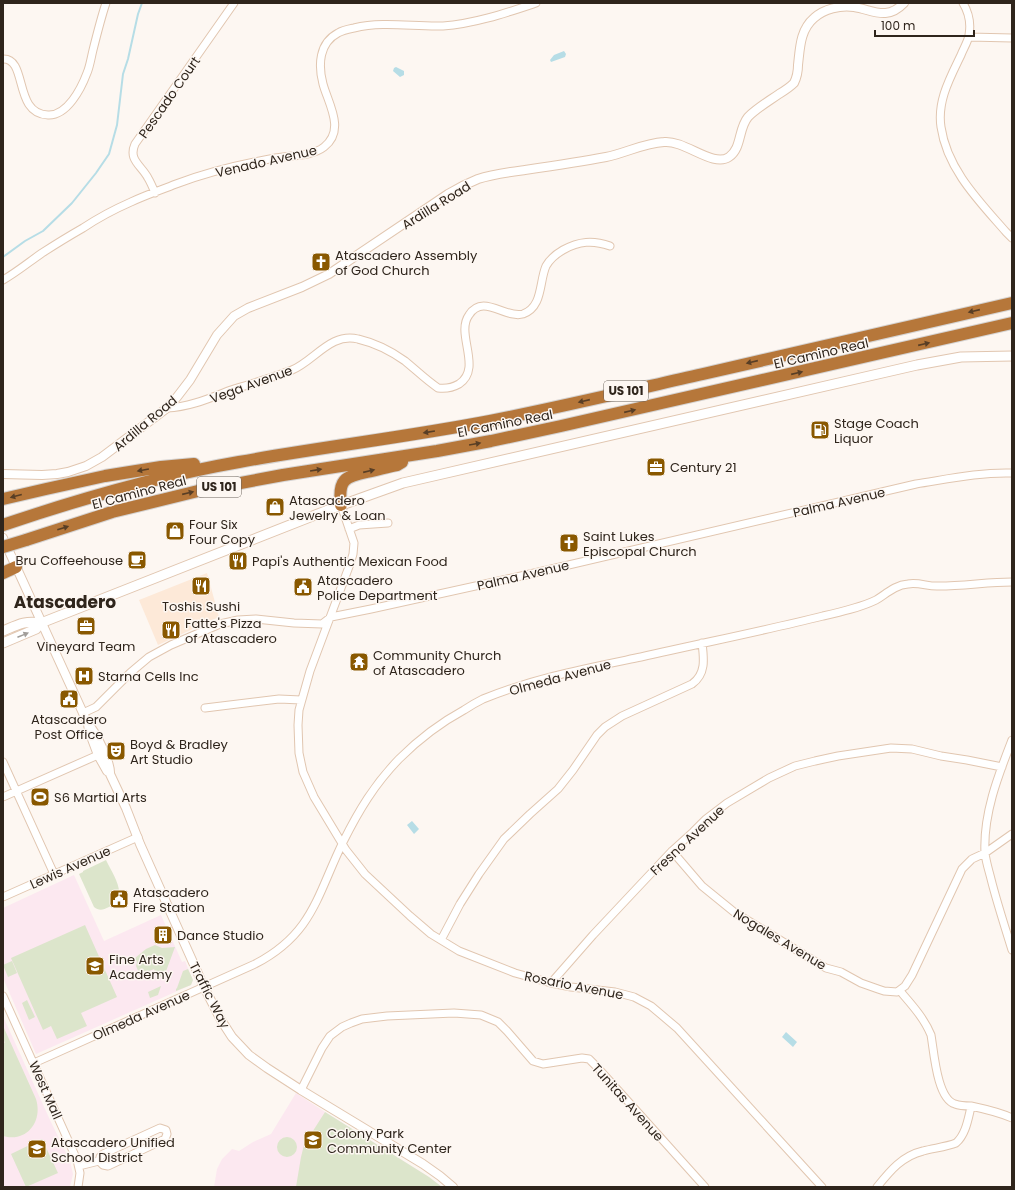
<svg xmlns="http://www.w3.org/2000/svg" width="1015" height="1190" viewBox="0 0 1015 1190" font-family="Poppins,sans-serif">
	<style>
		.built { fill: #fde9d8 }
		.education { fill: #fce8f0 }
		.green { fill: #dce5cb }
		.water { fill: #b6dde6 }
		.lines { fill: none; stroke-linecap: round; stroke-linejoin: round }
		.stream { stroke: #b6dde6; stroke-width: 2 }
		.minor-casing { stroke: #e1c6b0; stroke-width: 9 }
		.tertiary-casing { stroke: #e1c6b0; stroke-width: 10 }
		.secondary-casing { stroke: #e1c6b0; stroke-width: 11 }
		.motorway-casing { stroke: #d5d3d2; stroke-width: 14 }
		.minor { stroke: #fff; stroke-width: 7 }
		.tertiary { stroke: #fff; stroke-width: 8 }
		.secondary { stroke: #fff; stroke-width: 9 }
		.motorway { stroke: #b6773a; stroke-width: 12 }
		.motorway-bridge-casing { stroke: #d5d3d2; stroke-width: 14; stroke-linecap: butt }
		.motorway-bridge { stroke: #b6773a; stroke-width: 12 }
		.oneway { fill: #583e25 }
		.oneway2 { fill: #a19d99 }
		.labels { text-anchor: middle; stroke-width: 3; stroke-linejoin: round; paint-order: stroke }
		.shield { fill: #fdf7f2; stroke: #6d645c; stroke-width: 1 }
		.shield-label { font-size: 12px; font-weight: bold; fill: #2f251c }
		.street-label { font-size: 13px; fill: #2f251c; stroke: #fdf7f2 }
		.poi-label { font-size: 13px; fill: #2f251c; stroke: #fdf7f2; text-anchor: start }
		.district-label { font-size: 17px; font-weight: bold; fill: #2f251c; stroke: #fdf7f2 }
	</style>
	<rect width="100%" height="100%" fill="#fdf7f2"/>
	<path class="built" d="M207,573L219,617L158,645L139,600Z"/>
	<path class="education" d="M74,875L104,941L161,915L182,962L185,961L193,980L191,985L36,1054L3,978V908Z
		M3,1016L50,1120L70,1161L73,1174L70,1187H3Z
		M296,1093L325,1112L429,1177L442,1187H214L217,1169L222,1159L232,1149L239,1151L253,1142L271,1134Z"/>
	<path class="green" d="M106,860C113,875 130,897 109,907C103,910 99,911 94,907L79,874L83,872V871Z
		M85,925L117,997L81,1013L87,1026L57,1039L51,1026L43,1030L11,958Z
		M155,945L162,948L175,947L165,974L158,978L154,969L140,975L136,966L137,962L135,958L146,949Z
		M12,961L17,973L8,977L3,965Z
		M188,969L193,980L191,985L176,991V989L177,988L183,971Z
		M161,986L158,995L150,998L148,992Z
		M27,1000L35,1017L29,1020L22,1003Z
		M4,1028L36,1099C43,1121 27,1143 3,1136V1042L5,1043L3,1039V1029Z
		M325,1112L429,1177L442,1187H296L301,1157L304,1145Z
		M277 1147a10 10 0 1 1 20 0a10 10 0 1 1-20 0Z
		M42,1139L58,1173L26,1187L11,1154Z"/>
	<path class="water" d="M564,51L566,54L565,57L551,62L550,60L554,55Z
		M396,67L404,71V75L400,77L393,71L394,68Z
		M412,821L419,829L414,834L407,825Z
		M786,1032L797,1042L793,1047L782,1037Z"/>
	<g class="lines">
		<path class="stream" d="M3,257L25,241L43,231L72,203L96,173L109,154L117,125L123,74L128,59L138,14L142,3"/>
		<defs>
			<path id="minor" d="M963,3C969,13 971,24 969,35C968,42 963,49 961,55C950,78 937,101 941,127C947,169 979,201 1006,232L1012,238
				M969,37L1012,38
				M3,59C28,58 13,114 48,115C67,116 81,89 87,73C90,66 91,58 93,50C97,34 101,18 106,3
				M155,193C153,188 151,183 148,178C141,165 128,160 135,144L234,3
				M3,280C17,272 29,262 42,253C56,244 69,236 83,228C98,218 115,209 131,202C146,195 161,190 176,184C207,172 241,164 275,158C290,155 311,157 324,147C346,130 328,103 323,84C318,65 319,43 338,33C343,30 349,29 354,28C384,21 413,27 443,26C474,24 506,13 536,3
				M167,408C190,407 210,398 231,390C251,384 272,378 292,370C314,361 331,332 358,339C375,343 391,351 405,361C416,370 426,380 438,388C446,389 452,388 459,384C483,368 455,334 469,315C483,293 505,319 523,314C543,307 539,282 546,266C550,259 556,254 563,250C579,241 593,240 610,246
				M341,505L354,543L353,554L350,564L310,671L299,710L298,725L299,753L303,772L314,797L346,850L365,874L410,916L431,934L459,951L515,973L551,983L571,987L615,992L634,997L651,1006L677,1028L822,1187
				M349,529L359,525L388,523
				M205,708L279,699L301,700
				M83,713L96,707L130,673L149,657L171,645L220,624L238,620L256,619L294,623L322,624L331,617L371,609L530,574L916,484C948,479 980,472 1012,473
				M1012,740C998,776 983,814 985,853C986,862 989,871 991,879C997,903 1005,927 1012,950
				M3,762L54,874
				M3,797L98,755
				M672,851L702,886L734,912L826,968L841,972L861,983L878,989L884,991L897,992L905,986L912,975L962,869L972,859L985,853L1012,834
				M3,897L138,837
				M441,940L460,904L479,874L504,839L530,814L558,789L573,770L597,735L605,727L622,716L692,684C706,674 704,659 702,643
				M551,983L593,935L672,851L693,832L706,819L727,803L769,778L795,766L815,761L838,756L891,748L912,749L941,756L967,760L1002,767
				M900,991C912,1005 924,1018 931,1035C934,1052 937,1099 955,1104C960,1106 966,1106 971,1106C985,1109 999,1112 1012,1118
				M3,996L77,1160L80,1173L78,1187
				M34,1063L255,964C313,934 317,895 343,842C359,810 374,785 399,759C418,740 440,723 464,710C470,706 477,702 483,699C534,678 588,668 641,657C702,643 763,631 823,616C841,612 859,608 876,600C886,594 895,585 908,584C919,582 929,587 939,586C964,586 988,582 1012,582
				M301,1090L322,1048L330,1036L342,1027L351,1023L362,1019L387,1016L454,1013L481,1015L498,1022L507,1031L533,1061L543,1064L582,1058L589,1059L598,1068L705,1187
				M79,1166L99,1161L103,1165L108,1166L165,1139L167,1134L166,1130L160,1128L103,1154L100,1157L99,1161
				M877,1187C890,1171 902,1156 923,1151C934,1148 946,1147 956,1143C966,1134 968,1119 971,1107"/>
			<path id="tertiary" d="M3,474L42,475L57,474L68,472L86,466L102,457L167,408L177,397L190,380L217,335L234,316L248,308L302,287L329,274L448,194C458,188 468,183 478,179C493,174 510,172 525,170C552,166 579,162 606,157C626,153 644,143 664,142C685,140 713,168 729,157C742,148 738,129 748,117C757,108 769,101 779,94C784,91 790,87 794,83C797,77 798,71 798,65C800,48 800,30 814,18C824,9 840,5 854,7C873,10 887,21 904,3
				M3,538L83,713L88,724L89,731L98,755L107,771
				M88,724C96,732 111,763 110,774L126,808L140,844L204,987L221,1020L232,1037L249,1055L267,1068L301,1090L423,1164L440,1176L453,1187"/>
			<path id="secondary" d="M3,631C17,625 25,620 41,623
				M3,643L36,629L41,623L328,510L403,483L917,365L961,357L1012,356"/>
			<path id="motorway" d="M3,499L46,489L105,476L161,467L194,464
				M341,505C338,480 344,477 367,472C377,470 387,467 397,465L402,462
				M3,525C80,499 158,476 239,462C322,447 407,437 490,421C561,407 632,390 703,374C806,350 909,326 1012,303
				M26,540L112,512L198,491L283,475L437,451L491,441L561,426L1012,323
				M3,573L16,567"/>
		</defs>
		<use href="#minor" class="minor-casing"/>
		<use href="#tertiary" class="tertiary-casing"/>
		<use href="#secondary" class="secondary-casing"/>
		<use href="#motorway" class="motorway-casing"/>
		<use href="#minor" class="minor"/>
		<use href="#tertiary" class="tertiary"/>
		<use href="#secondary" class="secondary"/>
		<use href="#motorway" class="motorway"/>
		<defs>
			<path id="motorway-bridge" d="M3,547L26,540"/>
		</defs>
		<use href="#motorway-bridge" class="motorway-bridge-casing"/>
		<use href="#motorway-bridge" class="motorway-bridge"/>
	</g>
	<defs><path id="oneway-solid" d="M-6-.8H1V-3.2L6.5 0L1 3.2V.8H-6Z"/></defs>
	<g class="oneway">
		<use href="#oneway-solid" transform="translate(974 311) rotate(167)"/>
		<use href="#oneway-solid" transform="translate(924 344) rotate(-13)"/>
		<use href="#oneway-solid" transform="translate(752 362) rotate(167)"/>
		<use href="#oneway-solid" transform="translate(797 373) rotate(-13)"/>
		<use href="#oneway-solid" transform="translate(584 401) rotate(167)"/>
		<use href="#oneway-solid" transform="translate(630 411) rotate(-13)"/>
		<use href="#oneway-solid" transform="translate(429 432) rotate(171)"/>
		<use href="#oneway-solid" transform="translate(475 444) rotate(-10)"/>
		<use href="#oneway-solid" transform="translate(143 470) rotate(170)"/>
		<use href="#oneway-solid" transform="translate(316 470) rotate(-9)"/>
		<use href="#oneway-solid" transform="translate(369 471) rotate(-13)"/>
		<use href="#oneway-solid" transform="translate(188 493) rotate(-13)"/>
		<use href="#oneway-solid" transform="translate(16 496) rotate(165)"/>
		<use href="#oneway-solid" transform="translate(63 528) rotate(-18)"/>
	</g>
	<use class="oneway2" href="#oneway-solid" transform="translate(23 635) rotate(-22)"/>
	<defs>
		<symbol id="church-square" viewBox="-11 -11 22 22"><rect x="-9" y="-9" width="18" height="18" rx="4" fill="#895800" stroke="#fdf7f2"/><path d="M-1.2-6h2.4v3.5h3.3v2.4h-3.3V6h-2.4V-.1h-3.3v-2.4h3.3Z" fill="#fff"/></symbol>
		<symbol id="fuel-square" viewBox="-11 -11 22 22"><rect x="-9" y="-9" width="18" height="18" rx="4" fill="#895800" stroke="#fdf7f2"/><path d="M-5.5-6h7V0h2V4h1.3V-2.5L3-4.5l.8-.8L6-3V5H2.5V1h-1V6h-7ZM-4.2-4.7v3.2H.2V-4.7Z" fill="#fff"/></symbol>
		<symbol id="office-square" viewBox="-11 -11 22 22"><rect x="-9" y="-9" width="18" height="18" rx="4" fill="#895800" stroke="#fdf7f2"/><path d="M-6-3h4V-5.5h4V-3h4V5H-6ZM-1-4.5V-3h2v-1.5ZM-6 0V1H6V0Z" fill="#fff"/></symbol>
		<symbol id="shop-square" viewBox="-11 -11 22 22"><rect x="-9" y="-9" width="18" height="18" rx="4" fill="#895800" stroke="#fdf7f2"/><path d="M-5-2.5h2.3a2.7 3.5 0 0 1 5.4 0H5L5.5 6h-11ZM-1.5-2.5h3a1.5 2.3 0 0 0-3 0Z" fill="#fff"/></symbol>
		<symbol id="cafe-square" viewBox="-11 -11 22 22"><rect x="-9" y="-9" width="18" height="18" rx="4" fill="#895800" stroke="#fdf7f2"/><path d="M-5.5-4.5H6V0H3Q3 3.5 0 3.5H-2.5Q-5.5 3.5-5.5 0ZM3-3.2v2h1.7v-2ZM-6 4.5H4V6H-6Z" fill="#fff"/></symbol>
		<symbol id="restaurant-square" viewBox="-11 -11 22 22"><rect x="-9" y="-9" width="18" height="18" rx="4" fill="#895800" stroke="#fdf7f2"/><path d="M-5-6h1v4h1v-4h1v4h1v-4h1v5L-1.5 .5V6h-2V.5L-5-1ZM5-6V6H3V1.5H1.5Q1.5-4 5-6Z" fill="#fff"/></symbol>
		<symbol id="civic-square" viewBox="-11 -11 22 22"><rect x="-9" y="-9" width="18" height="18" rx="4" fill="#895800" stroke="#fdf7f2"/><path d="M-.6-6.5H3V-4.5H.6V-3L4-1V1h2V6H-6V1h2V-1L-.6-3ZM-1.2 2.5V6h2.4V2.5Z" fill="#fff"/></symbol>
		<symbol id="temple-square" viewBox="-11 -11 22 22"><rect x="-9" y="-9" width="18" height="18" rx="4" fill="#895800" stroke="#fdf7f2"/><path d="M0-6L5-2H3V0L6.5 2.5H4V6H1.5V3h-3V6H-4V2.5H-6.5L-3 0V-2H-5Z" fill="#fff"/></symbol>
		<symbol id="hospital-square" viewBox="-11 -11 22 22"><rect x="-9" y="-9" width="18" height="18" rx="4" fill="#895800" stroke="#fdf7f2"/><path d="M-5-5h3v3.5h4V-5h3V5h-3V1.5h-4V5h-3Z" fill="#fff"/></symbol>
		<symbol id="theatre-square" viewBox="-11 -11 22 22"><rect x="-9" y="-9" width="18" height="18" rx="4" fill="#895800" stroke="#fdf7f2"/><path d="M-5-5.5Q0-4 5-5.5V0Q5 5 0 6Q-5 5-5 0ZM-3.3-2.5H-1v1.5H-3.3ZM1-2.5H3.3v1.5H1ZM-2.8 1Q0 5.5 2.8 1Z" fill="#fff"/></symbol>
		<symbol id="stadium-square" viewBox="-11 -11 22 22"><rect x="-9" y="-9" width="18" height="18" rx="4" fill="#895800" stroke="#fdf7f2"/><path d="M0-5a6.5 5 0 1 0 0 10a6.5 5 0 1 0 0-10ZM-3.5-1.8h7v3.6h-7Z" fill="#fff"/></symbol>
		<symbol id="building-square" viewBox="-11 -11 22 22"><rect x="-9" y="-9" width="18" height="18" rx="4" fill="#895800" stroke="#fdf7f2"/><path d="M-4-6H4V6H1V3H-1V6H-4ZM-2.5-4.3h1.7v1.8h-1.7ZM.8-4.3h1.7v1.8H.8ZM-2.5-1h1.7V.8h-1.7ZM.8-1h1.7V.8H.8Z" fill="#fff"/></symbol>
		<symbol id="school-square" viewBox="-11 -11 22 22"><rect x="-9" y="-9" width="18" height="18" rx="4" fill="#895800" stroke="#fdf7f2"/><path d="M0-5L7-2L0 1L-7-2ZM-4 1L0 2.5L4 1V4Q0 6-4 4Z" fill="#fff"/></symbol>
	</defs>
	<g fill-rule="evenodd">
		<use href="#church-square" x="310" y="251" width="22" height="22"/>
		<use href="#fuel-square" x="809" y="419" width="22" height="22"/>
		<use href="#office-square" x="645" y="456" width="22" height="22"/>
		<use href="#shop-square" x="264" y="496" width="22" height="22"/>
		<use href="#shop-square" x="164" y="520" width="22" height="22"/>
		<use href="#church-square" x="558" y="532" width="22" height="22"/>
		<use href="#cafe-square" x="126" y="549" width="22" height="22"/>
		<use href="#restaurant-square" x="227" y="550" width="22" height="22"/>
		<use href="#restaurant-square" x="190" y="575" width="22" height="22"/>
		<use href="#civic-square" x="292" y="576" width="22" height="22"/>
		<use href="#office-square" x="75" y="615" width="22" height="22"/>
		<use href="#restaurant-square" x="160" y="619" width="22" height="22"/>
		<use href="#temple-square" x="348" y="651" width="22" height="22"/>
		<use href="#hospital-square" x="73" y="665" width="22" height="22"/>
		<use href="#civic-square" x="58" y="688" width="22" height="22"/>
		<use href="#theatre-square" x="105" y="740" width="22" height="22"/>
		<use href="#stadium-square" x="29" y="786" width="22" height="22"/>
		<use href="#civic-square" x="108" y="888" width="22" height="22"/>
		<use href="#building-square" x="152" y="924" width="22" height="22"/>
		<use href="#school-square" x="84" y="955" width="22" height="22"/>
		<use href="#school-square" x="302" y="1129" width="22" height="22"/>
		<use href="#school-square" x="26" y="1138" width="22" height="22"/>
	</g>
	<g class="labels">
		<g class="shield">
			<rect x="604" y="381" width="44" height="20" rx="3"/>
			<rect x="197" y="477" width="44" height="20" rx="3"/>
		</g>
		<g class="shield-label">
			<text x="626" y="395">US 101</text>
			<text x="219" y="491">US 101</text>
		</g>
		<g class="street-label">
			<text transform="translate(169 97) rotate(-55)" y="5">Pescado Court</text>
			<text transform="translate(266 161) rotate(-13)" y="5">Venado Avenue</text>
			<text transform="translate(436 205) rotate(-32)" y="5">Ardilla Road</text>
			<text transform="translate(821 353) rotate(-13)" y="5">El Camino Real</text>
			<text transform="translate(251 384) rotate(-20)" y="5">Vega Avenue</text>
			<text transform="translate(145 423) rotate(-40)" y="5">Ardilla Road</text>
			<text transform="translate(505 423) rotate(-11)" y="5">El Camino Real</text>
			<text transform="translate(139 492) rotate(-15)" y="5">El Camino Real</text>
			<text transform="translate(839 502) rotate(-13)" y="5">Palma Avenue</text>
			<text transform="translate(523 575) rotate(-13)" y="5">Palma Avenue</text>
			<text transform="translate(560 677) rotate(-15)" y="5">Olmeda Avenue</text>
			<text transform="translate(687 840) rotate(-43)" y="5">Fresno Avenue</text>
			<text transform="translate(70 867) rotate(-24)" y="5">Lewis Avenue</text>
			<text transform="translate(780 939) rotate(31)" y="5">Nogales Avenue</text>
			<text transform="translate(574 985) rotate(11)" y="5">Rosario Avenue</text>
			<text transform="translate(210 995) rotate(63)" y="5">Traffic Way</text>
			<text transform="translate(141 1015) rotate(-24)" y="5">Olmeda Avenue</text>
			<text transform="translate(46 1090) rotate(66)" y="5">West Mall</text>
			<text transform="translate(628 1102) rotate(48)" y="5">Tunitas Avenue</text>
		</g>
		<g class="poi-label">
			<text x="335" y="260">Atascadero Assembly<tspan x="335" dy="15">of God Church</tspan></text>
			<text x="834" y="428">Stage Coach<tspan x="834" dy="15">Liquor</tspan></text>
			<text x="670" y="472">Century 21</text>
			<text x="289" y="505">Atascadero<tspan x="289" dy="15">Jewelry &amp; Loan</tspan></text>
			<text x="189" y="529">Four Six<tspan x="189" dy="15">Four Copy</tspan></text>
			<text x="583" y="541">Saint Lukes<tspan x="583" dy="15">Episcopal Church</tspan></text>
			<text x="123" y="565" text-anchor="end">Bru Coffeehouse</text>
			<text x="252" y="566">Papi's Authentic Mexican Food</text>
			<text x="317" y="585">Atascadero<tspan x="317" dy="15">Police Department</tspan></text>
			<text x="201" y="611" text-anchor="middle">Toshis Sushi</text>
			<text x="185" y="628">Fatte's Pizza<tspan x="185" dy="15">of Atascadero</tspan></text>
			<text x="86" y="651" text-anchor="middle">Vineyard Team</text>
			<text x="373" y="660">Community Church<tspan x="373" dy="15">of Atascadero</tspan></text>
			<text x="98" y="681">Starna Cells Inc</text>
			<text x="69" y="724" text-anchor="middle">Atascadero<tspan x="69" dy="15">Post Office</tspan></text>
			<text x="130" y="749">Boyd &amp; Bradley<tspan x="130" dy="15">Art Studio</tspan></text>
			<text x="54" y="802">S6 Martial Arts</text>
			<text x="133" y="897">Atascadero<tspan x="133" dy="15">Fire Station</tspan></text>
			<text x="177" y="940">Dance Studio</text>
			<text x="109" y="964">Fine Arts<tspan x="109" dy="15">Academy</tspan></text>
			<text x="327" y="1138">Colony Park<tspan x="327" dy="15">Community Center</tspan></text>
			<text x="51" y="1147">Atascadero Unified<tspan x="51" dy="15">School District</tspan></text>
		</g>
		<g class="district-label">
			<text x="65" y="608">Atascadero</text>
		</g>
	</g>
	<rect width="1015" height="1190" fill="none" stroke="#2f251c" stroke-width="8"/>
	<path d="M875 30v6h99v-6" fill="none" stroke="#2f251c" stroke-width="2"/>
	<text x="881" y="30" font-size="12" fill="#2f251c" stroke="#fdf7f2" stroke-width="3" paint-order="stroke">100 m</text>
</svg>
